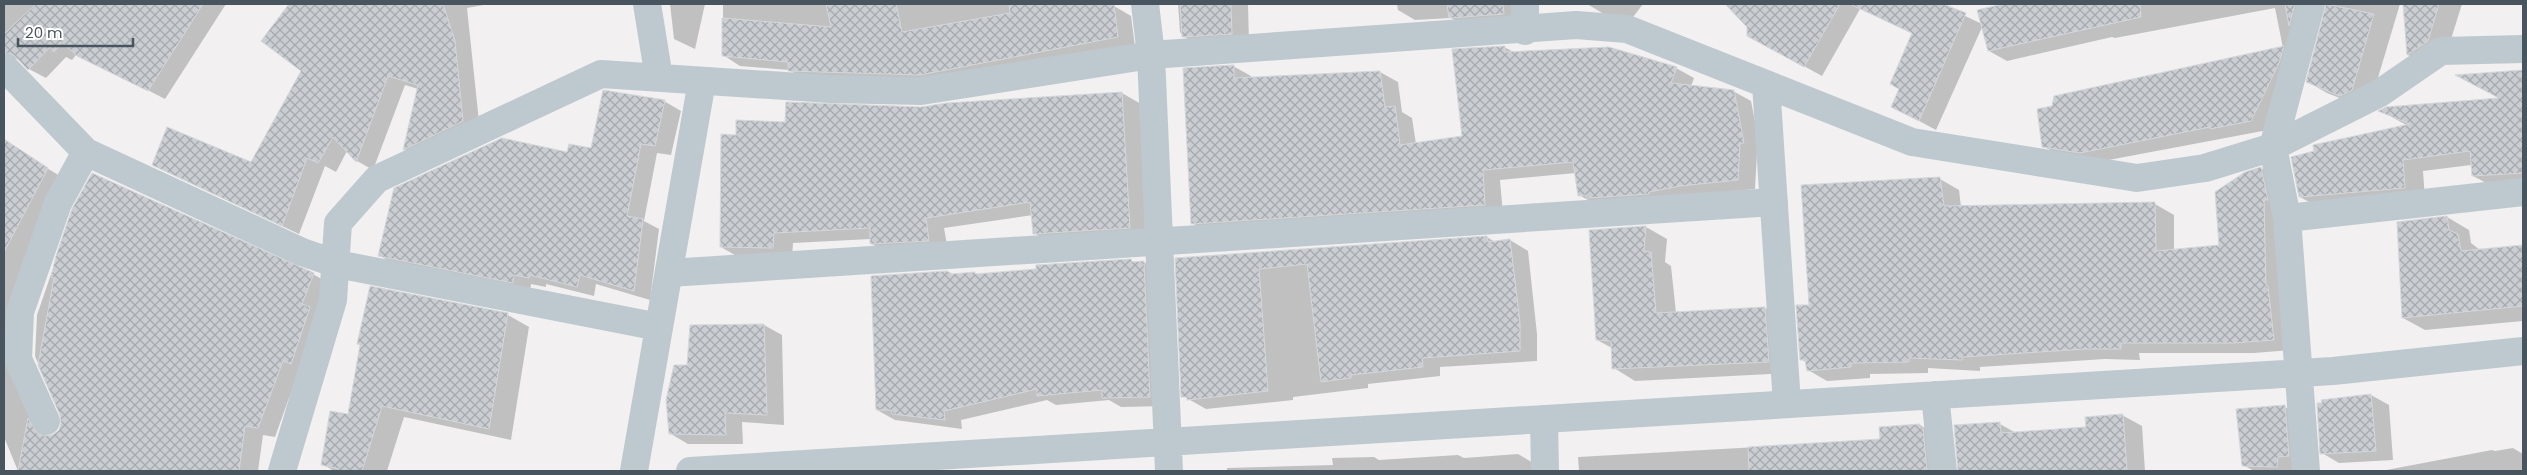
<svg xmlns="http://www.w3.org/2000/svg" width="2527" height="475" viewBox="0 0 2527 475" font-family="Poppins,sans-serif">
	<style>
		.shadow { fill: #0003 }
		.building { fill: url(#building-cross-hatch); stroke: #d4d7db }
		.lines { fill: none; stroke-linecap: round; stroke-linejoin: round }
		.minor { stroke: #bec9cf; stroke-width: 28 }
	</style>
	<defs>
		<pattern id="building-cross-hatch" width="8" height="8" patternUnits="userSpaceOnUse" patternTransform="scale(1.25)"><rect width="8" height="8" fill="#caced2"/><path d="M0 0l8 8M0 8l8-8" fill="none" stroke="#a6aaae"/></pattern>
	</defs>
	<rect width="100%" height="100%" fill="#f2f0f0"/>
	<path class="shadow" d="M4,4H226L165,99L77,54L72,60L66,57L46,78L29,69L21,61L4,53Z
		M290,4H489L467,8L480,131L421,159L404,149L418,89L405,85L373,170L357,161L347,151L336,172L325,166L299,234L153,165L252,164L303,71Z
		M670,4H705L695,49L674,39Z
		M723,4H1096L1103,8L1114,6L1131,16L1135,47L938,85L806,80L789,70L740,66L723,55Z
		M1178,4H1248L1249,43L1201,46L1183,36L1180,32Z
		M1397,4H1520L1521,24L1467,28L1451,18L1415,20L1398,10Z
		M1587,4H1643L1630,21L1614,20Z
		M1726,4H1940L1982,24L1979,10L2008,4H2317L2268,130L2098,162L2061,156L2043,146L2283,48L2275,8L2115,38L2112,37L2007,61L1989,51L1983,25L1936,130L1893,107L1900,88L1913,34L1860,9L1822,76L1766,45Z
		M2335,4H2400L2371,101L2360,106L2327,93L2308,82L2330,26Z
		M2404,4H2462L2447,52L2427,66L2408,55Z
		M1504,47L1514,52L1676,68L1694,78L1691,86L1733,91L1751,101L1761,153H1757L1755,189L1597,205L1579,195L1576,173L1500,180L1503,215L1210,233L1192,223L1233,66L1251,76V79L1380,72L1398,82L1402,112L1412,118L1416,144L1463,137Z
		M2523,71V184L2494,187L2473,176L2471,165L2423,171L2425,199L2320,208L2300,197L2408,126L2381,111L2501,99L2459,76Z
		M1122,93L1141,104L1149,238L1054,244L1034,233L1033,215L944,228L948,251L891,255L872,244L871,239L793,243L792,259L740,258L721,247L737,136L786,123L921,108Z
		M664,101L681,111L671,155L657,153L644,221L659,229L650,300L596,284L594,296L546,284V287L531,284L530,291L395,265L379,255L568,154L592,149Z
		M6,143L73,184L22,322L21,376L48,437L60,430L63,422L35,356L37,315L73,210L313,274L330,284L275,437L263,435L258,471H18L4,437V148Z
		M2261,168L2280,179L2292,350L2254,353H2139L2140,360L2105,359L1980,367V371L1928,368V373L1870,374V378L1827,381L1808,370L1807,363L1801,359L1811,306L1940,179L1959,190L1961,207L2155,204L2174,215V251L2220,246Z
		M2447,217L2469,230L2471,243L2480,250L2523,246V321L2425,330L2403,318Z
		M1646,227L1667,239L1665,262L1671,266L1676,313L1765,308L1786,320L1789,373L1635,381L1614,368L1612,348L1597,340L1590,231Z
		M1487,237L1495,242L1510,240L1528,251L1537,334V361L1440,367V376L1368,384V388L1293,397V400L1206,409L1183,396L1177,259Z
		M1131,260L1135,263L1144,262L1161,272L1167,406L1121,407L1109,400L1056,405L1047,400L961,420L962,429L895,420L877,410L952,275L975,273L978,275Z
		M371,288L508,315L529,327L511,440L404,417L387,471H334L322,464L349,416Z
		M764,325L782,335L784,425L742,422L743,444H688L671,434L688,366L691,326Z
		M2371,395L2389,405L2393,460L2339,463L2322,453L2323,401Z
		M2285,407L2303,417L2300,471H2254L2243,465Z
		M2122,415L2142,426L2145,471H1958L1955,427L2000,424L2016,433L2088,428Z
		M1920,425L1939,436L1945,471H1579L1578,457L1882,440Z
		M2513,448L2523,454V471H2381L2492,450L2495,451Z
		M1518,454L1535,464V471H1224H1227V468L1333,465L1332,458L1374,457L1379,460L1458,455L1464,458Z"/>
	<path class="building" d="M36,4H203L148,91L77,56L62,42L54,52L50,47L28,70L15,56L4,52V34Z
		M289,4H443L455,41L463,121L403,150L418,85L388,76L356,162L333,137L318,163L307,158L282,226L152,165L167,127L251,162L301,71L261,41Z
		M826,4H896L902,32L1010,13L1009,4H1114L1118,37L920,75L788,71V62L722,56V18L831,27Z
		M1180,4H1231L1232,34L1182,37Z
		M1447,4H1503L1504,14L1449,18Z
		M1725,4H1840L1804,67L1747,36V27Z
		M1850,4H1943L1966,13L1919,121L1891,107L1899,89L1890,84L1912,33Z
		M2003,4H2140L2141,17L1988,51L1977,10Z
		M2285,4H2295L2289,26Z
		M2326,4L2374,14L2352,90L2340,96L2306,82Z
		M2403,4H2439L2428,41L2407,55Z
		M1505,46V52L1609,47L1677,67L1671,83L1734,90L1744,143H1740L1738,180L1680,186L1649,192V194L1587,198L1586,195L1578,196L1573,162L1483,170L1485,205L1191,224L1183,68L1234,65V78L1380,71L1385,107L1395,106L1400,145L1462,136L1452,49Z
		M2284,46L2279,63L2251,121L2210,129V127L2080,153L2042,147L2037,109L2052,106L2054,96Z
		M2523,70V173L2472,176L2470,151L2403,160L2405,188L2299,197L2291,157L2314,151L2313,145L2410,124L2378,111L2386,107L2499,98L2455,75Z
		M603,90L665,100L655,146L641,144L627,216L643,219L634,291L580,275L577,287L530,275L529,278L514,275L513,283L378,256L394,188L502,138L567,152L569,144L591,148Z
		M1122,92L1130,228L1033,234L1030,202L926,218L929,241L870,244V228L774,233L773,248L720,247L721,134L736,135V120L785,122L786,102L921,107L947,103Z
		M4,139L48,168L4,252Z
		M2261,167L2268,200H2264L2266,286H2268L2274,340L2234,343H2121V349H2085L1962,357V360L1909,358V362L1851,363V367L1807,371L1805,360H1800L1796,305H1809L1801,185L1940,177L1944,206L2155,202L2156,251L2219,245L2215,192L2245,172Z
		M92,173L314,273L302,304L310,307L291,364L283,361L258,428L245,426L239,471H18L28,418L37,433L44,436L53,435L59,430L61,423L60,415L38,365L54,278L51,277L56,256L72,209Z
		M2447,216L2449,230L2458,234L2461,251L2523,245V306L2402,318L2397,222Z
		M1646,226L1644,251L1651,252L1656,313L1765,307L1769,362L1612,369L1611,341L1596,340L1589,230Z
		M1487,236L1488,242L1510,239L1520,323V351L1422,358L1423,367L1351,375V378L1321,382L1307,264L1259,269L1268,391L1187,400V397H1181L1175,258Z
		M1131,259L1132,262L1144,261L1150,397L1102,398V390L1037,396V389L944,411L945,420L892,414L891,410H876L871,276L947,271L952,274L975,272V274L1036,269V265Z
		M370,286L508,313L489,429L382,406L362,471H338L339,469L321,465L330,411L348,414L360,345L357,344Z
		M764,324L767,415L725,413L726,435L669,434L666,400L674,365H687L690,325Z
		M2371,394L2376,451L2320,454L2317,403H2322L2321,400Z
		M2285,405L2289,456L2278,457L2277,467L2242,466L2236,409Z
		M2123,414L2127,471H1958L1954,425L2000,422L2001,433L2086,427L2085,417Z
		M1920,424V428H1923L1927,471H1749L1748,447L1880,439L1879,427Z"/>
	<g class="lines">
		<path class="minor" d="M647,4L659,78
			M1145,4L1151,55L1169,471
			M1525,31V4
			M4,67L86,152L302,252L337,264L659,327
			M1766,84L1787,404
			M2287,218L2523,192
			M669,273L1774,202
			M1935,395L1943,471
			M1544,419L1545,471
			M46,421L18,359L20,312L58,203L86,152
			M282,471L333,300L338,223L377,179L601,74L830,89L921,91L1151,55L1576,25L1627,29L1912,142L2137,178L2205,168L2273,147L2311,4
			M634,471L702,81
			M690,471L2333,371L2523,351
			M2306,471L2287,218L2273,147L2380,93L2441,51L2523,49"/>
	</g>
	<rect width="2527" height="475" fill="none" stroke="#48555e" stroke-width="10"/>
	<path d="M18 38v8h115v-8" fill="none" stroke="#48555e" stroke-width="2.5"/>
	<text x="25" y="38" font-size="15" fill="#48555e" stroke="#ffffff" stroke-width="4" paint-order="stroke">20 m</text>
</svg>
